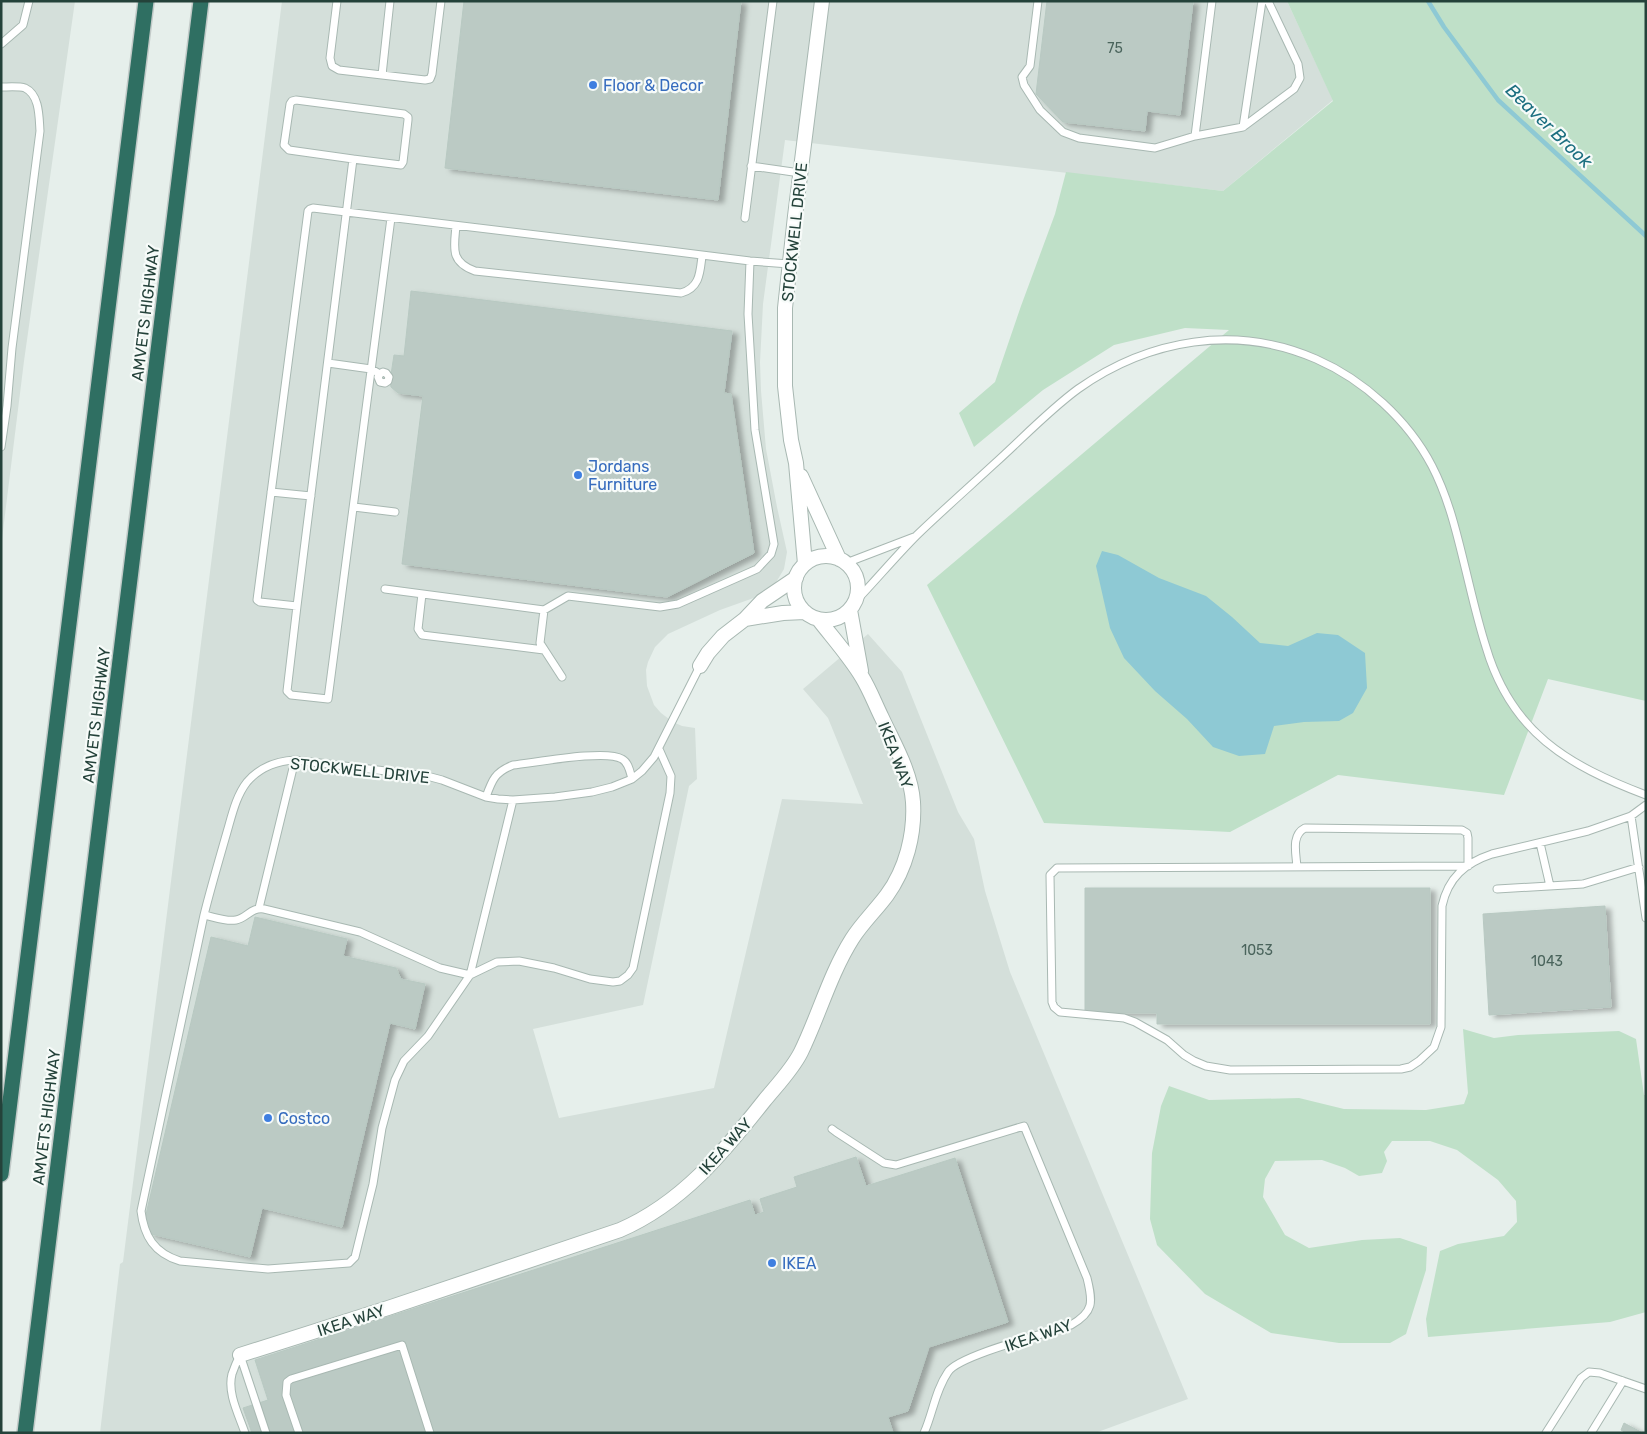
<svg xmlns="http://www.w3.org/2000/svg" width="1647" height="1434" viewBox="0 0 1647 1434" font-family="Rubik,sans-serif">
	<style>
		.built { fill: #d4dfda }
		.green { fill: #bfe0c8 }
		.water { fill: #8ec9d4 }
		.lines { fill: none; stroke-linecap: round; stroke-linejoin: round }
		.stream { stroke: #8ec9d4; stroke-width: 4.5 }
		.building { fill: #bbcac4; stroke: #b8c9c2; filter: url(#shadow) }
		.service-casing { stroke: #a8b8b2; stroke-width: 9 }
		.minor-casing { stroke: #a8b8b2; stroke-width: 16 }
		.motorway-casing { stroke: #c2cac8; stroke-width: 18 }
		.service { stroke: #fff; stroke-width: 7 }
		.minor { stroke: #fff; stroke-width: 14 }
		.motorway { stroke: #2f6f62; stroke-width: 15 }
		.shop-dot { fill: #3f7fe0; stroke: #f7fbf9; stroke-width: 2 }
		.labels { text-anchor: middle; stroke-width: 4.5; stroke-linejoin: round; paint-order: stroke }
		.number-label { font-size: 14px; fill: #4a645c }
		.shop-label { font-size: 16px; fill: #366cbe; stroke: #f7fbf9; text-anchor: start }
		.street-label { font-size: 16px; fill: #24423a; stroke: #f7fbf9 }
		.water-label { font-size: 18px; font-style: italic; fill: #1c6f80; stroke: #f7fbf9 }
	</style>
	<defs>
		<filter id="shadow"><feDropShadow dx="5.5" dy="3" stdDeviation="2.5" flood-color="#0004"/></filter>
	</defs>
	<rect width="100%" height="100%" fill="#e6efeb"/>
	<path class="built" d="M1,1H75L24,361L1,547Z
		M282,1H1287L1333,100L1223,191L785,140L763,304L760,362L761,391L766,449L777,507L787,552L784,569L775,584L762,595L720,610L668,634L655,647L648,662L646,670L647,686L654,705L661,713L673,722L682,726L695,728L697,779L689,786L643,1005L533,1029L559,1118L714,1088L782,799L863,804L828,718L803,689L868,634L902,672L958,812L974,839L985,891L1010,972L1188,1399L1095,1433H100L120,1264L123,1262Z"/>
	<path class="green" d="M1287,1H1646V701L1548,679L1504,795L1338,775L1230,832L1044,823L927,585L1229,330L1185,328L1114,345L1043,390L974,447L959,413L995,382L1021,306L1055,214L1066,172L1223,191L1333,101Z
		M1463,1029L1494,1038L1518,1035L1619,1031L1636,1039L1644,1095H1646V1312L1610,1322L1428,1337L1426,1319L1440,1251L1458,1244L1504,1236L1517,1222L1516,1201L1498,1180L1457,1150L1430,1141H1392L1384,1152L1387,1161L1382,1173L1359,1176L1345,1168L1322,1160L1275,1161L1265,1179L1263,1197L1285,1235L1309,1248L1362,1240L1400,1238L1427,1247L1426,1270L1406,1334L1390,1343H1339L1271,1333L1205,1294L1157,1245L1150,1219L1152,1153L1161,1106L1169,1086L1209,1100L1299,1098L1344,1109L1426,1110L1464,1104L1468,1093Z"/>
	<path class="water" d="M1102,551L1118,555L1159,578L1206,596L1232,617L1260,643L1288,646L1317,633L1338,635L1365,653L1367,688L1353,713L1339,721L1304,722L1274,726L1265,754L1239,756L1213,747L1187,719L1155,691L1124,658L1110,628L1096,566Z"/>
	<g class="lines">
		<path class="stream" d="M1428,1L1444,27L1498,100L1646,236"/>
	</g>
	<path class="building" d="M464,1H741L718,200L445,168Z
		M1047,1H1193L1180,115L1147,111L1145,131L1063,122L1036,94Z
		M411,291L732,331L724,393L731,394L754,553L667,597L402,564L423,396L398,393L391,387L390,381L394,355L404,356Z
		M1085,888H1430V1024H1157V1013H1085Z
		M1605,906L1611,1007L1489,1015L1483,914Z
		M255,917L347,939L343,956L396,968L401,979L425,984L415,1029L390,1023L342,1227L262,1208L250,1257L151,1234L144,1223L211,937L248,946Z
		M856,1157L866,1186L955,1158L1008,1322L929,1347L908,1411L888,1417L893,1433H252L243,1408L268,1400L255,1360L750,1200L755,1215L764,1212L760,1199L797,1187L794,1177Z
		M1624,1423L1643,1433H1626L1621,1430Z"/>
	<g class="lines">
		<defs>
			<path id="service" d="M337,1L330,58L332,66L339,70L425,80L430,79L432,74L441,1
				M1038,1L1030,66L1022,77L1024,85L1040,110L1063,132L1079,138L1155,148L1195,136L1212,1
				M1,44L23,25L29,1
				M382,75L390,1
				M1,87C8,87 19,86 25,88C40,95 39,118 40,131L12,348L7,406L1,447
				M1243,127L1262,1
				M1195,136L1243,127L1294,89L1300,78L1298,64L1268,1
				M751,166L800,173
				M391,218L328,699L291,695L287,691L297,606L260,602L257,600L308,211L310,209L313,208L670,251L750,261L789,264
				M745,218L773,1
				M456,226C454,248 450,262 475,271L681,293C700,288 700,272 702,256
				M328,363L371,369L380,374L383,372L386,373L389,377L388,381L385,383L380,382L378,377L380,374
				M271,492L311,496
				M354,507L395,512
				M846,563L914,537
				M385,589L544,610L540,643L562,677
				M422,594L418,629L422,635L544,650
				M855,602C876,580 896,556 917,535C942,511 968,488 993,465C1021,440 1048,411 1078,389C1149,339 1236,324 1316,359C1364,380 1408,420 1432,466C1448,497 1456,530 1464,563C1471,591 1477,619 1486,647C1511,732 1567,765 1646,795
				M297,606L353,159L289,150L284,145L290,104L292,101L296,100L404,114L408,117V120L403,162L401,165L353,159
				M544,610L568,596L660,607L678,604L757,569L771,554L774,544L755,430L748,314L750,261
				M659,749L671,776L670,793L633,968L628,975L620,981L613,982L590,979L554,968L519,961L497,962L470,975L440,968L360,932L264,909C251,907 247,918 236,920C226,922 214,917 204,915C211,887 219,860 227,832C232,815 236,796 247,782C259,768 277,761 295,760L427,776L442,780L486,797L498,799L513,800L555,797L592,792L612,787L632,779L642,771L654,757L700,666
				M486,797C492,780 495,772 513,765C534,763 606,749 622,759C629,763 630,772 632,779
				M1631,816L1646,918
				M1540,843L1550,886
				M1468,866L1057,868L1050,875L1052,1002L1054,1007L1060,1012L1124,1018L1135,1022L1167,1040L1184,1055L1194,1061L1206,1066L1230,1070L1401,1069L1410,1067L1419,1061L1434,1047L1441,1027L1442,906C1448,878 1465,863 1492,854L1588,831L1631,816L1646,805
				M1297,867C1296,853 1291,835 1305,828L1462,830L1467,833L1468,838V866
				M1497,889L1583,884L1639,867
				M259,908L295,760
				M204,915L141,1211C144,1236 154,1253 180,1261L268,1269L349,1263L355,1257L373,1184L382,1128L395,1080L404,1061L428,1036L470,975L513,800
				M832,1129L836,1132L884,1163L896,1165L1024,1126L1087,1278C1093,1302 1094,1312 1071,1325C1048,1333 959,1355 948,1372C935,1391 933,1413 924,1433
				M240,1355L266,1433
				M240,1355C237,1361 234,1368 232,1374C227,1393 239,1415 245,1433
				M299,1433L286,1395L287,1382L291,1379L402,1345L430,1433
				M1546,1433L1581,1378L1589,1372L1600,1373L1646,1389
				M1591,1433L1623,1381"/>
			<path id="minor" d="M801,476L839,559
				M794 588a32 32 0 1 1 64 0a32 32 0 1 1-64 0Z
				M805,564L796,463L791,440L785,386V308L795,216L822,1
				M850,610L861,671
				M745,619L783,613L805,612
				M700,666L708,653L723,636L745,619L762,601L796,578
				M240,1355L388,1308L620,1230C682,1203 723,1153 764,1101C777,1085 792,1070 801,1052C819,1015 830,974 852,939C862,923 876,910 887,895C906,869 915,834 913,802C911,772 894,744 882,718C875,704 870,690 862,677C850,657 833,638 819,620"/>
			<path id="motorway" d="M1,1174L146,1
				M25,1433L201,1"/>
		</defs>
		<use href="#service" class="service-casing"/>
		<use href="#minor" class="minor-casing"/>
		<use href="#motorway" class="motorway-casing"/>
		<use href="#service" class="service"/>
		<use href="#minor" class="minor"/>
		<use href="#motorway" class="motorway"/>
	</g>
	<g class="shop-dot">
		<circle cx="593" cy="85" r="5"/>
		<circle cx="578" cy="475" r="5"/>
		<circle cx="268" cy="1118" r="5"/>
		<circle cx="772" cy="1263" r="5"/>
	</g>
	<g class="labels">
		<g class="number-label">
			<text x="1115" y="53">75</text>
			<text x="1257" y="955">1053</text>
			<text x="1547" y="966">1043</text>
		</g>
		<g class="shop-label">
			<text x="603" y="91">Floor &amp; Decor</text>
			<text x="588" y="472">Jordans<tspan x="588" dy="18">Furniture</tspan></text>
			<text x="278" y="1124">Costco</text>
			<text x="782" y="1269">IKEA</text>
		</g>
		<g class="street-label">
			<text transform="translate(794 232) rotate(-84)" y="6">STOCKWELL DRIVE</text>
			<text transform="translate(145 313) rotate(-83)" y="6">AMVETS HIGHWAY</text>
			<text transform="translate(96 715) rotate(-83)" y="6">AMVETS HIGHWAY</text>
			<text transform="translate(896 755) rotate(69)" y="6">IKEA WAY</text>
			<text transform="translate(360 770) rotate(6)" y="6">STOCKWELL DRIVE</text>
			<text transform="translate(46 1117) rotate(-83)" y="6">AMVETS HIGHWAY</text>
			<text transform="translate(725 1146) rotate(-48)" y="6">IKEA WAY</text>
			<text transform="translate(351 1320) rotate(-18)" y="6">IKEA WAY</text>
			<text transform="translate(1038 1335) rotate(-19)" y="6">IKEA WAY</text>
		</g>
		<g class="water-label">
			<text transform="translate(1549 126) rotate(44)" y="6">Beaver Brook</text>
		</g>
	</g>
	<rect width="1647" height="1434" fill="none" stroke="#24423a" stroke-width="5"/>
</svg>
